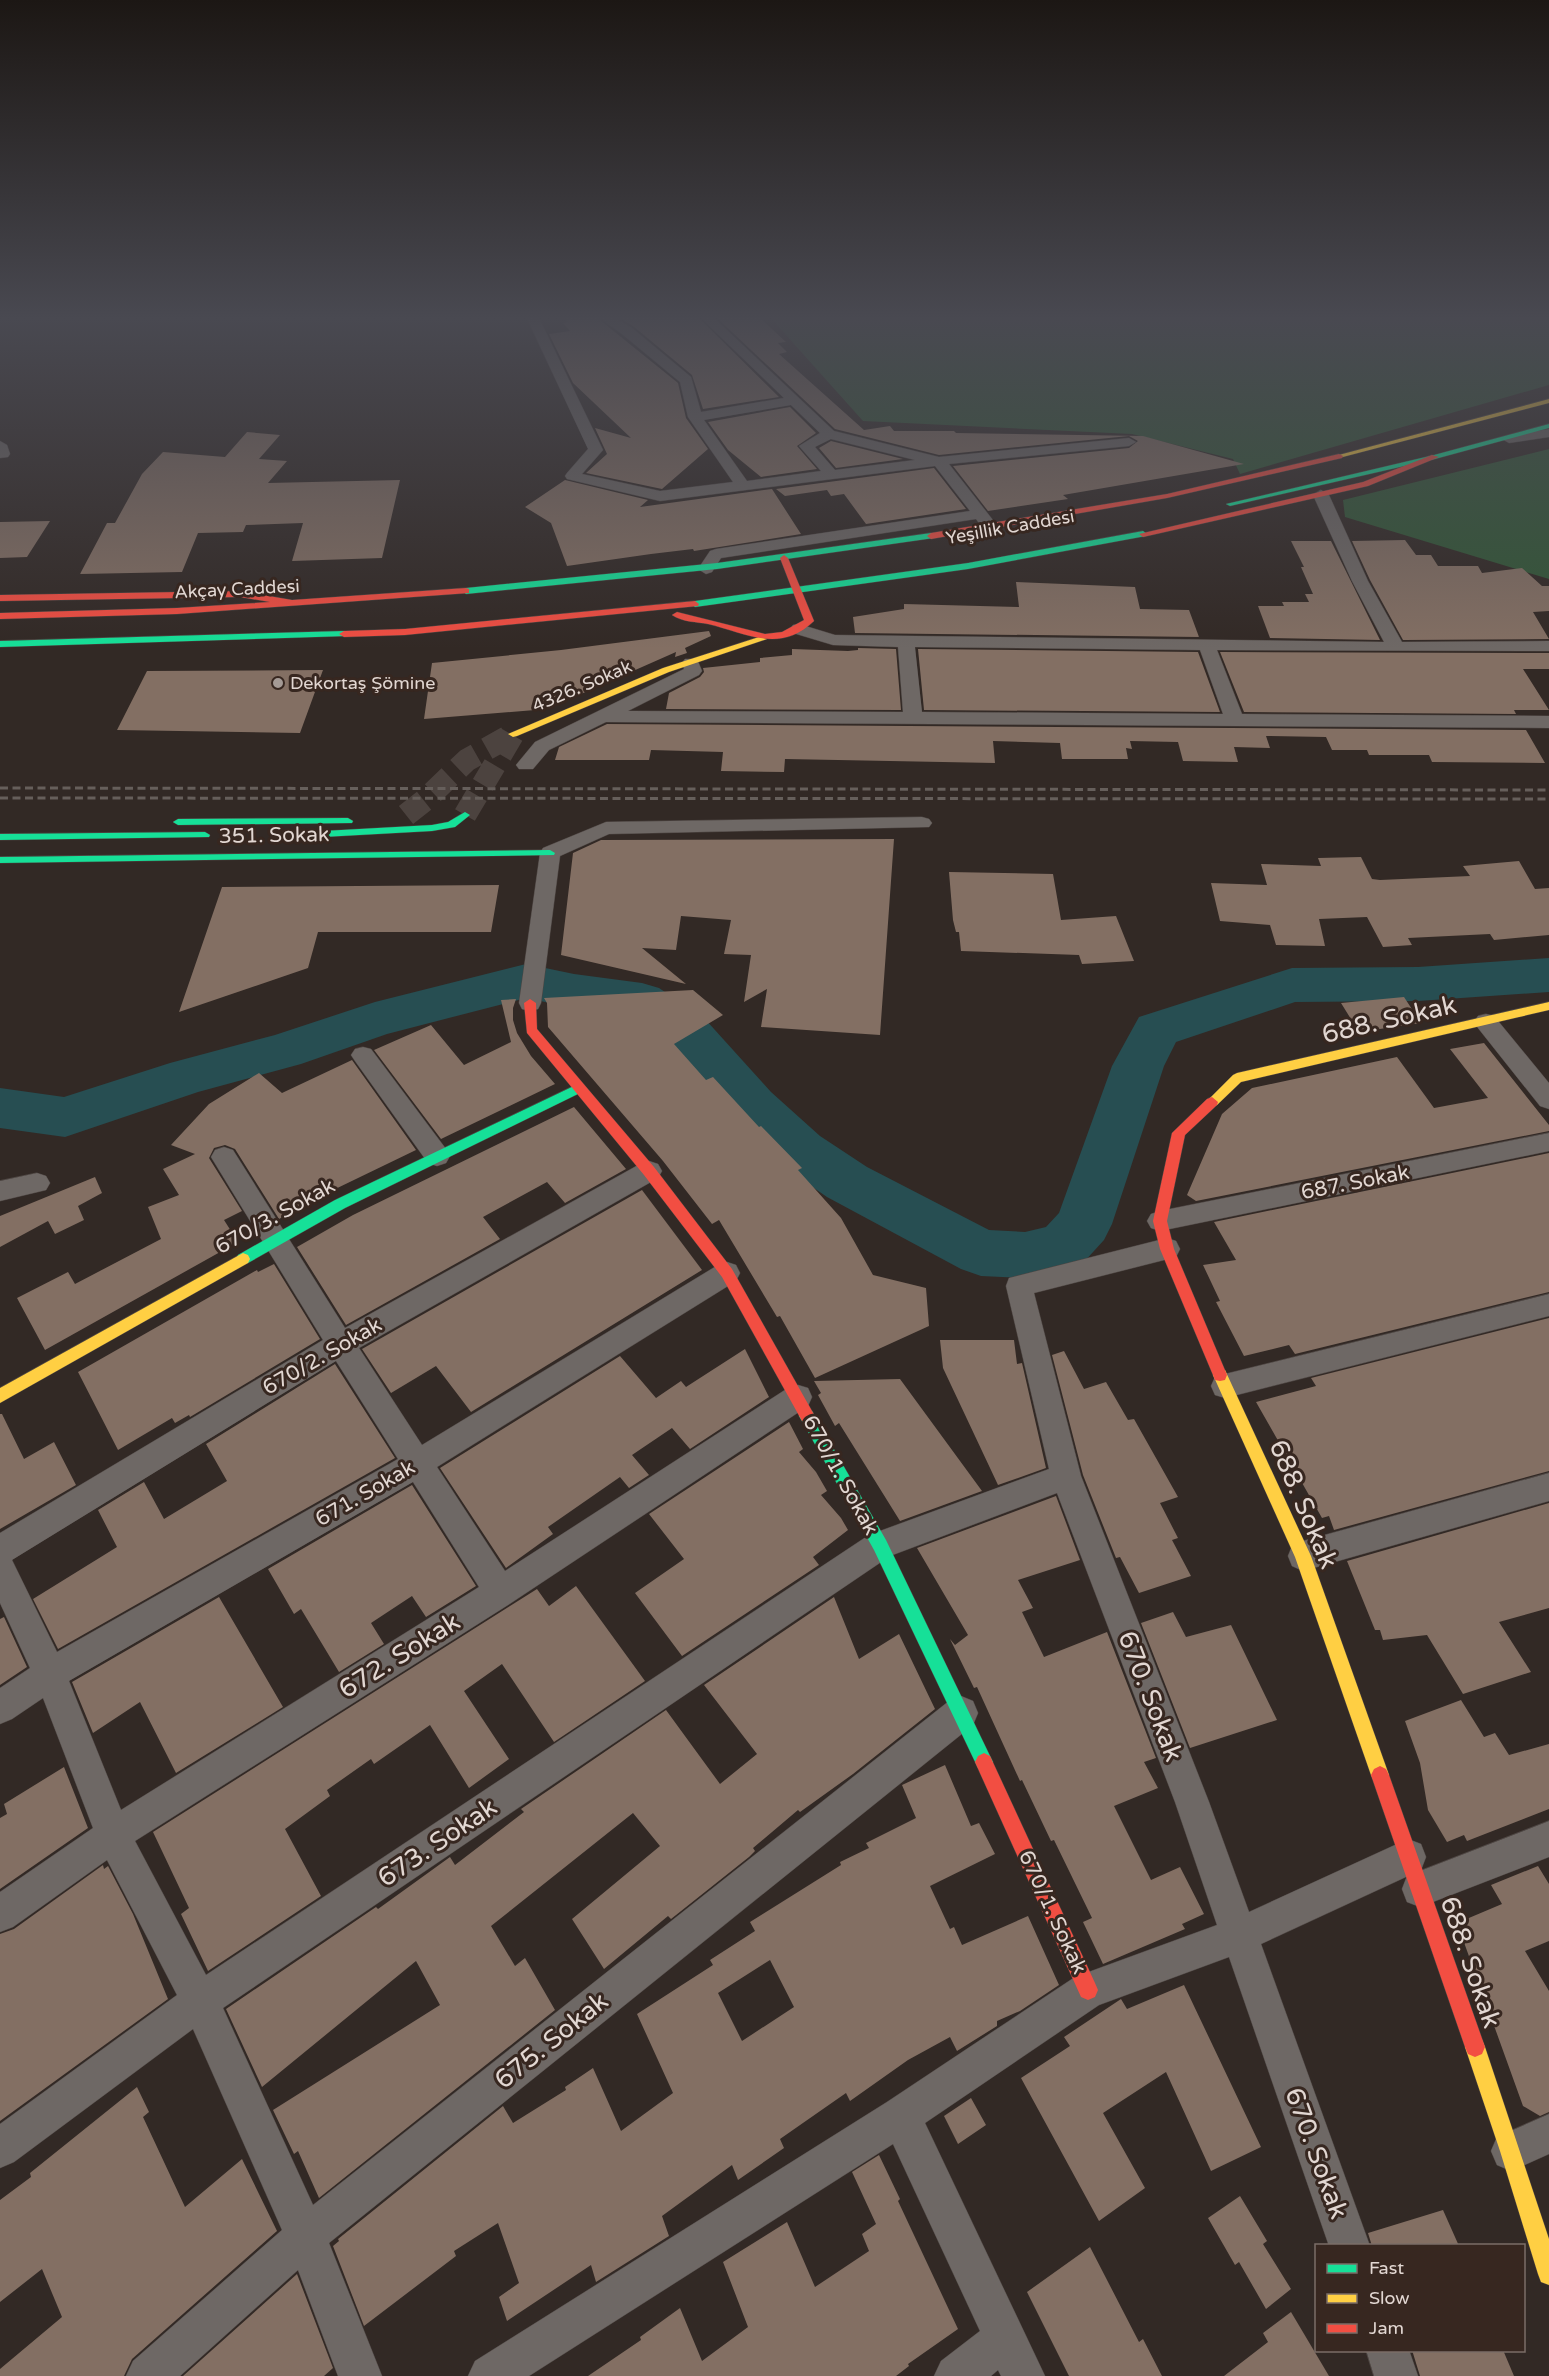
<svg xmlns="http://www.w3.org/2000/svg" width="1549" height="2376" viewBox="0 0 1549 2376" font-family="'Varela Round',sans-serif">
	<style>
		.green { fill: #335737 }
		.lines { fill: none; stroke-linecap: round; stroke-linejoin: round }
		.river { fill: #274e52; fill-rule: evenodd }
		.building { fill: #836f63; fill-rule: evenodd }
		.secondary-tunnel { stroke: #4c433f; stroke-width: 23; stroke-dasharray: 23 12; stroke-linecap: butt }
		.street-casing { stroke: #4d4542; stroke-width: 1 }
		.fast-casing { stroke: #4d4542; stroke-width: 1 }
		.slow-casing { stroke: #4d4542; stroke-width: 1 }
		.jam-casing { stroke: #4d4542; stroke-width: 1 }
		.street { fill: #6e6865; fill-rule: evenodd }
		.fast { fill: #16e098; fill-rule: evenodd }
		.slow { fill: #ffcf43; fill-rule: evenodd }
		.jam { fill: #f24e42; fill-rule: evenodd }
		.rail { stroke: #665f5b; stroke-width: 3; stroke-dasharray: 8 4.5; stroke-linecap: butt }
		.poi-dot { fill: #a49a95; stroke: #372720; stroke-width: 2 }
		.labels { text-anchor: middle; stroke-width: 6; stroke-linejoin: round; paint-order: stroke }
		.far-street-label { font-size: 18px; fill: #e2d7d2; stroke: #372720 }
		.far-poi-label { font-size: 18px; fill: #e2d7d2; stroke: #372720; text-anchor: start }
		.street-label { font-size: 21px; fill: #e2d7d2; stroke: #372720 }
		.near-street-label { font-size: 26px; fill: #e2d7d2; stroke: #372720 }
	</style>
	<rect width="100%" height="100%" fill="#322925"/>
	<path class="green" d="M769,316H1549V385L1240,474L1233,459L1132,434L863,421Z
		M1549,449V579L1345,517L1343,500Z"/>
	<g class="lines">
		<path class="river" d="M1549,958V992L1418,1001L1295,1002L1176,1042L1164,1066L1112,1224L1104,1240L1083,1263L1063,1270L1025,1278L981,1276L961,1269L827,1197L782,1166L733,1120L669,1045L629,1015L574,1008L526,998L387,1034L301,1064L198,1092L65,1137L0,1128V1088L64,1097L170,1063L275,1035L375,1002L526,964L574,974L642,983L659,988L705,1019L771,1092L820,1136L867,1167L989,1230L1025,1232L1046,1227L1059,1213L1112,1066L1139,1017L1292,968L1418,967Z"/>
	</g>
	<path class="building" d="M562,316H595L678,383L686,418L708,449L662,489L586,473L607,454L595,428L631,438L573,383L549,334L570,331L563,323L567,322Z
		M616,316H697L779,397L703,409L692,375L633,326Z
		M715,316H758L786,342L778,343L787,352L779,354L864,430L890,426L894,431H954L956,433L1143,436L1244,464L1063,495L1068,499L988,511L953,466L1129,448L1138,441L1129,436L939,455L835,429Z
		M790,407L816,433L797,446L817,469L761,477L728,450L708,422Z
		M247,432L280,435L259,459L287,461L268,483L400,480L382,558L292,561L303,523L246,525L243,532L198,533L182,572L80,574L107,523H115L142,474L163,452L225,457Z
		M831,441L903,459L836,468L819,448Z
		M934,468L966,509L866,524L844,494L831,496L827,490L785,496L776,489Z
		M565,480L648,500L640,507L772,489L801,534L694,551L693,549L651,554L567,566L551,523L525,507Z
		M50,521L27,557L0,558V522Z
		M1405,540L1416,555H1431L1438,566H1478L1482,573L1522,568L1542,586H1549V611L1533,612L1549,639L1403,640L1370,580L1352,541Z
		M1291,541H1331L1380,640L1270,638L1258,606H1284L1282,602H1309L1305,594H1313L1301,567H1304Z
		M1016,582L1135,587L1140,609L1189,610L1199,637L855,633L853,617L904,609V604L1019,607Z
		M709,631L711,636L685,648L687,653L675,657L676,652L547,709L424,719L432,663L561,650Z
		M858,648L896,649L901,710L666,709L669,693L700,677L704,672L703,668L760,662V658L792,655V649L848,651L858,650Z
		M918,649L1198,652L1220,712L924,710Z
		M1220,652L1549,653V669H1523L1549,710H1514L1516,714L1244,712Z
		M323,670L300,733L117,730L147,671Z
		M607,724L1526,730L1545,763L1432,762L1429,755H1369L1367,750H1332L1326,737L1266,736L1270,748L1234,747L1238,762L1183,761L1178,742L1130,741L1132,749L1126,748L1128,759H1062L1060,743L993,741L995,763L785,759L784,772L721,771L723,752L651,750L649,760H555L559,747Z
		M894,839L880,1035L761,1027L767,989L744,1002L751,955L724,954L731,920L681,916L676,950L642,948L686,984L561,955L573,853L601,840Z
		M1361,857L1372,879L1380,880L1470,876L1463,866L1519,861L1535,889L1549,888V935L1494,940L1490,934L1408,938L1412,945L1383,947L1367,917L1319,919L1325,946L1276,945L1270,925L1220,921L1211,883L1267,885L1261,864L1321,866L1318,858Z
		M949,872L1053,874L1061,920L1116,916L1134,961L1082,964L1079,955L961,951L959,932H956L953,920Z
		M499,885L491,932H318L308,968L179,1012L222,887Z
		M693,990L723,1015L674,1044L706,1080L713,1077L759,1127L761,1126L802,1168L798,1170L841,1218L873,1275L926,1288L929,1326L815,1378L780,1316L777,1317L719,1220L712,1224L663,1161L548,1027L547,1003L544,998Z
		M1404,997L1421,1023L1359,1032L1341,1003Z
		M516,999L513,1008V1020L517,1033L531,1056L555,1084L441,1139L374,1050L431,1025L464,1065L511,1042L501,1000Z
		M1484,1043L1549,1125V1131L1196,1201L1187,1195L1222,1114L1252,1088L1397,1057L1434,1108L1488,1098L1450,1049Z
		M352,1060L416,1150L327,1193L279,1219L235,1149L225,1145L214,1148L209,1158L242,1211L224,1220L238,1242L45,1350L17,1298L68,1272L75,1284L161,1239L148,1207L179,1195L163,1169L195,1154L171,1145L209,1104L259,1073L282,1093Z
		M574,1107L626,1169L565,1203L547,1182L483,1217L500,1239L346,1325L297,1247L353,1215Z
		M1549,1153V1292L1295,1354L1289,1345L1244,1356L1216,1302L1220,1301L1203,1265L1236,1260L1214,1222Z
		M95,1177L102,1193L78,1206L84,1220L55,1234L48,1221L0,1247V1216Z
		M642,1190L702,1270L471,1412L436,1366L391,1393L362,1349Z
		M274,1264L320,1339L190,1417L189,1415L175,1423L172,1418L118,1450L78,1372L257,1270L258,1272Z
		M1549,1318V1471L1334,1530L1329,1516L1322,1518L1256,1402L1316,1386L1311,1378Z
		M940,1340H1014L1017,1364L1022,1363L1046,1468L998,1485L943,1368Z
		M745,1349L769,1397L690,1449L672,1428L632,1455L649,1475L629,1488L620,1477L548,1527L553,1534L506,1568L440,1468L620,1356L656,1398L681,1381L686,1387Z
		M1064,1351L1084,1389L1106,1382L1128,1420L1134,1419L1178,1497L1160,1503L1178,1538L1172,1540L1191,1576L1139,1593L1120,1557L1116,1558L1083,1475L1052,1355Z
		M335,1364L395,1458L58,1649L33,1599L117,1547L98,1510L144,1482L164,1519L227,1481L206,1444Z
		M900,1379L982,1491L900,1521L839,1423L835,1426L818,1395L821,1393L814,1381Z
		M0,1414H2L24,1459L54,1442L76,1485L0,1529Z
		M789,1422L803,1449L799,1452L816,1472L827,1491L821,1495L841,1518L848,1530L813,1557L819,1565L682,1656L635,1593L684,1559L649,1514Z
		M412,1485L476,1586L426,1617L412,1596L371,1623L384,1644L339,1672L301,1609L294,1614L268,1569Z
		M1056,1496L1080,1560L1018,1580L1033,1608L1022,1612L1044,1657L1107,1632L1156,1758L1144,1762L1158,1788L1114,1806L1151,1880L1180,1867L1204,1914L1182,1924L1185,1929L1103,1964L1083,1922L1092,1918L1054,1840L1051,1841L1022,1780L1020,1781L977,1687L974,1688L950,1639L955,1645L968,1635L917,1548Z
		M1549,1503V1608L1499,1622L1531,1672L1463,1694L1427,1635L1383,1640L1380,1630H1375L1347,1561Z
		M576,1586L645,1681L554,1742L502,1664L464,1691L509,1759L469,1788L430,1725L374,1764L371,1759L327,1790L330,1796L285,1829L321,1896L208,1971L181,1914L189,1908L153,1832L537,1589L549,1606Z
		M219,1597L283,1707L176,1773L140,1702L93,1733L72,1682Z
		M834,1597L859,1659L899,1634L935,1709L853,1774L800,1812L798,1810L753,1848L755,1851L749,1857L671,1919L668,1916L604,1969L572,1919L660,1846L633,1813L491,1926L515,1966L525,1958L555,2010L319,2198L298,2151L294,2154L273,2110L440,2005L416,1961L262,2087L226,2009L376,1907L378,1909L450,1857L455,1865L524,1812L521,1809L666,1710L720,1784L757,1754L704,1685Z
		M1173,1612L1186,1637L1231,1625L1277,1720L1190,1748L1141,1623Z
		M4,1617L27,1667L0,1685V1619Z
		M1461,1700L1484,1737L1495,1733L1509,1755L1549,1744V1809L1467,1841L1464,1835L1447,1842L1428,1810L1420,1763L1405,1721Z
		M945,1765L971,1826L979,1823L995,1854L930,1886L950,1929L954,1927L962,1945L1028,1916L1059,1985L1020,2011L997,2021V2026L957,2051L950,2037L908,2060L850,2101L846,2093L780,2139L784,2148L738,2180L732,2165L662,2216L669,2236L596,2282L591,2265L507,2321L499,2297L519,2283L498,2223L454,2251L456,2256L364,2326L333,2246L339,2241L338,2239L503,2106L513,2123L566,2090L565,2087L593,2068L621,2131L673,2093L637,2014L713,1965L710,1960L755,1931L750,1922L841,1865L840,1862L869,1848L866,1843L916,1818L902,1785ZM770,1960L794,2007L742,2041L718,1993Z
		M64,1767L88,1828L0,1889V1818L7,1814L4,1804Z
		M103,1865L104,1869L108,1866L133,1914L168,1999L0,2121V1934L14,1929Z
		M1538,1866L1549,1884V1941L1525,1951L1549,1991V2112L1540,2116L1523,2106L1457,1923L1502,1904L1491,1885Z
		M1184,1985L1261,2147L1211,2171L1166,2072L1103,2113L1145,2188L1099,2221L1021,2078L1070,2046L1064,2037L1121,1999L1127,2009Z
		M137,2087L149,2112L143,2117L185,2207L242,2159L277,2231L132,2359L124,2376H0V2369L62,2317L42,2269L0,2302V2200L31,2177L30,2173Z
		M971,2098L986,2125L958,2144L944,2116Z
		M879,2155L900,2199L898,2201L958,2329L908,2364L909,2366L896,2376H588L641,2340L640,2337L680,2308L702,2361L748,2327L723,2262L787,2222L815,2287L869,2251L862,2234L876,2224L852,2172Z
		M1240,2196L1267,2241L1263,2244L1291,2289L1266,2309L1239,2262L1235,2265L1208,2218Z
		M1443,2210L1459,2246H1372L1368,2233Z
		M1090,2247L1139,2342L1143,2339L1162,2376H1069L1027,2292Z
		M297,2274L333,2368L324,2376H183Z
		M1291,2312L1329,2376H1224L1268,2342L1263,2333Z
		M1412,2350H1503L1514,2376H1420Z"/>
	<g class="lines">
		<path class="secondary-tunnel" d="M406,815L425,800L467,760L513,734
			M465,815L513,734"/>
		<defs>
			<path id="street" d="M526,316H538L603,450L582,474L660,491L733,482L688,417L680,382L622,334L597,316H612L632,328L691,377L701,412L784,398L699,316H712L834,431L939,457L1129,438L1136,442L1129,446L949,464L996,524L998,527L996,530H984L976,519L721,558L712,572L706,574L698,569L710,551L716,549L970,511L935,466L660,501L567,479L565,476L567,473L588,449ZM791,405L820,433L799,446L821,471L747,481L704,420ZM831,439L915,460L835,470L815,447Z
				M1549,429V437L1509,443L1502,439L1509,435Z
				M0,441L7,445L10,454L8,457L0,458Z
				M1321,490L1329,495L1368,581L1402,642L1549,641V651L1217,650L1242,714L1549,716V728L606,722L549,750L533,769H519L516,765L535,742L684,669L682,663L685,659H697L702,671L699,675L628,711L903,712L898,647L833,645L793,633L790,629L793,625L799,624L835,635L1384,642L1352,581L1313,495ZM915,647L1200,650L1223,714L922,712Z
				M922,817L929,819L932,823L929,827L609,834L560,856L541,1003L538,1009L530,1011L522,1009L519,1003L540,853L543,848L606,822Z
				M1486,1014L1494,1016L1549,1083V1109L1540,1106L1478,1028L1474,1022L1478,1016Z
				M363,1047L371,1049L446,1149L450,1156L446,1163L437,1166L428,1163L355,1061L351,1055L355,1049Z
				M1549,1133V1151L1160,1231L1151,1228L1147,1221L1151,1214L1160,1211Z
				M224,1147L233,1150L345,1328L640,1164L649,1161L658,1164L662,1171L658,1178L359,1348L422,1445L718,1265L727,1262L736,1265L740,1273L736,1281L437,1467L505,1571L788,1388L798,1385L808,1388L812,1397L808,1406L511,1603L135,1841L206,1975L869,1535L1049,1469L1006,1286L1009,1278L1167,1238L1176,1241L1180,1249L1176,1257L1034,1293L1081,1476L1209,1802L1249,1912L1408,1839L1421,1844L1426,1857L1421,1870L1261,1944L1370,2246H1329L1229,1957L1099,2005L925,2123L1045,2376H1001L998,2370L991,2376H934L941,2361L980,2331L893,2144L529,2376H468L475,2361L887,2102L1075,1977L1217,1925L1175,1802L1057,1493L890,1556L223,2008L313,2205L949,1701L961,1696L973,1701L978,1713L973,1725L329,2243L382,2376H338L298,2270L180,2376H126L133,2361L282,2230L193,2029L14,2162L0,2168V2124L177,1995L107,1860L13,1927L0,1932V1892L93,1828L43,1698L12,1719L0,1724V1688L30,1668L0,1603V1533L323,1340L211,1157L215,1150ZM336,1361L398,1459L57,1652L12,1560ZM413,1482L479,1587L121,1810L69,1681Z
				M37,1173L46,1176L50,1183L46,1190L0,1201V1181Z
				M1549,1294V1316L1225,1398L1215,1395L1211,1386L1215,1377L1225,1374Z
				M1549,1473V1501L1303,1571L1292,1566L1288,1556L1292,1546L1303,1541Z
				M1549,1821V1857L1420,1907L1407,1902L1402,1889L1407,1876Z
				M1549,2114V2154L1511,2171L1497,2165L1491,2151L1497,2137Z
				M1366,2350H1409L1418,2376H1374Z"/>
			<path id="fast" d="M1549,424V428L1435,459L1230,506L1226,504L1434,455Z
				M1143,531L1147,534L1146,536L968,569L695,607L691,604L695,601L968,563Z
				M931,533L935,536L934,538L717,569L466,594L462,591L466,588L717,563Z
				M344,631L347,632V636L0,647V641Z
				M465,812L470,815L455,827L432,831L323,837L318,834L323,831L432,825L448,822Z
				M348,818L353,821L352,823L178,825L173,822L178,819Z
				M205,832L210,835L209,837L0,840V834Z
				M550,850L555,853L554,855L0,863V857Z
				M578,1084L584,1089L582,1092L345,1208L248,1263H238L236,1259L238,1255L335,1200Z
				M807,1409L812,1411L886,1540L990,1756L993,1762L990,1768L984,1771L978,1768L874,1550L802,1421L799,1416L802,1411Z"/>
			<path id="slow" d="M1549,399V403L1339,458L1335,456Z
				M759,637L767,639L669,672L517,736L513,737L508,734L663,668Z
				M1549,1002V1010L1241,1082L1217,1105L1212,1107L1206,1102L1233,1075L1237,1073Z
				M243,1253L248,1255L250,1259L248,1263L0,1403V1388Z
				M1220,1369L1225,1370L1311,1556L1389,1775L1386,1781L1380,1784L1374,1781L1371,1775L1295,1557L1213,1375L1215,1370Z
				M1475,2037L1482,2040L1485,2047L1549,2239V2285L1541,2282L1538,2274L1500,2151L1465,2047L1468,2040Z"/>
			<path id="jam" d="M1339,454L1343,456L1342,458L1167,498L931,539L927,536L931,533L1167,494Z
				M1432,455L1439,457L1368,486L1143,537L1139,534L1363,482Z
				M784,555L788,558L814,621C780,654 746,633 708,624C697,622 682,622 672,615L677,612L765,634L782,632L804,620L780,558Z
				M466,588L469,589V593L177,614L0,619V613L177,608L270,602L240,597L0,601V595L240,591L292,600Z
				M695,601L699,604L698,606L405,635L344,637L339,634L344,631L405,629Z
				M530,999L536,1003L537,1029L654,1167L732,1269L812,1411L815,1416L812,1421L807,1423L802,1421L722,1277L644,1175L527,1033L524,1003Z
				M1212,1097L1218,1102L1217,1105L1185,1135L1167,1221L1174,1249L1227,1375L1225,1380L1220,1381L1215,1380L1213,1375L1160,1249L1153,1221L1172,1133L1207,1099Z
				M984,1753L990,1756L1095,1983L1098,1990L1095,1997L1088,2000L1081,1997L975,1762L978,1756Z
				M1380,1766L1386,1769L1389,1775L1485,2047L1482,2054L1475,2057L1468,2054L1465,2047L1371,1775L1374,1769Z"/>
		</defs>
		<use href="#street" class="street-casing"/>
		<use href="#fast" class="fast-casing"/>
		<use href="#slow" class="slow-casing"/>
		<use href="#jam" class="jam-casing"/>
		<use href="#street" class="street"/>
		<use href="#fast" class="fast"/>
		<use href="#slow" class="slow"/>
		<use href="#jam" class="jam"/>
		<path class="rail" d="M0,788L1549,790
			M0,798L1549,799"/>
	</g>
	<linearGradient id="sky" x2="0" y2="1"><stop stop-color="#1c1714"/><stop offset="0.49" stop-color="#494951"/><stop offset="1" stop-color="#494951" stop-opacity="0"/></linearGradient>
	<rect width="1549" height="649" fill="url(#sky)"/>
	<circle class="poi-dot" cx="278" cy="683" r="6"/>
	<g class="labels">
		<g class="far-street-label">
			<text transform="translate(1010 527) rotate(-10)" y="6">Yeşillik Caddesi</text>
			<text transform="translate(237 589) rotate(-3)" y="6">Akçay Caddesi</text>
			<text transform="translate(582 686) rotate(-23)" y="6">4326. Sokak</text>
		</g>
		<g class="far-poi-label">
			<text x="290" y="689">Dekortaş Şömine</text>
		</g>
		<g class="street-label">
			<text transform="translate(274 835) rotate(-1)" y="7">351. Sokak</text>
			<text transform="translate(1355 1182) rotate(-11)" y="7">687. Sokak</text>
			<text transform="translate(275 1216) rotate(-29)" y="7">670/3. Sokak</text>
			<text transform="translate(322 1356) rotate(-30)" y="7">670/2. Sokak</text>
			<text transform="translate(841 1475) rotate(61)" y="7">670/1. Sokak</text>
			<text transform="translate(365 1493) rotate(-30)" y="7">671. Sokak</text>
			<text transform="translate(1053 1912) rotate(65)" y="7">670/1. Sokak</text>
		</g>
		<g class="near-street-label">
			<text transform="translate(1389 1019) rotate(-13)" y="9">688. Sokak</text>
			<text transform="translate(1304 1504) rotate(67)" y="9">688. Sokak</text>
			<text transform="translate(399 1655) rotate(-32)" y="9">672. Sokak</text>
			<text transform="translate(1151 1696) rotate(69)" y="9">670. Sokak</text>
			<text transform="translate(437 1842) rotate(-34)" y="9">673. Sokak</text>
			<text transform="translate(1471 1962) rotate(71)" y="9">688. Sokak</text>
			<text transform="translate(551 2040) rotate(-39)" y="9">675. Sokak</text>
			<text transform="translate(1317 2153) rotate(70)" y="9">670. Sokak</text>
		</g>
	</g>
	<rect x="1315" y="2244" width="210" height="108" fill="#372720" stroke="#7b6d67" stroke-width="1.5"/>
	<rect x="1327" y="2264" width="30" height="9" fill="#16e098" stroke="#7b6d67" stroke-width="1.5"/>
	<text x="1369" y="2274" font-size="18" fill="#e2d7d2">Fast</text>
	<rect x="1327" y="2294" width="30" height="9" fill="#ffcf43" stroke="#7b6d67" stroke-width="1.5"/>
	<text x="1369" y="2304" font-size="18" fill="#e2d7d2">Slow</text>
	<rect x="1327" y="2324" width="30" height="9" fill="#f24e42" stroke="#7b6d67" stroke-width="1.5"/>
	<text x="1369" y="2334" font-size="18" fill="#e2d7d2">Jam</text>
</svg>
